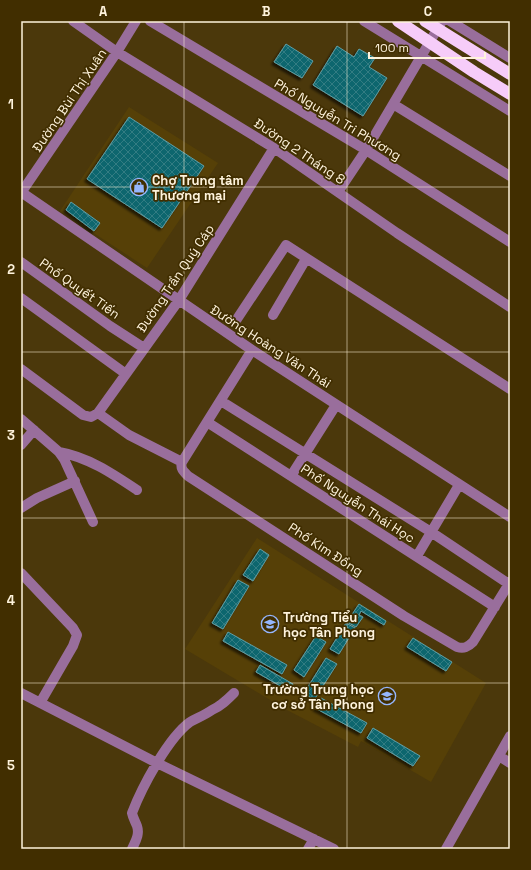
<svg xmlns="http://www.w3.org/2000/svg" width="531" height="870" viewBox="0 0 531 870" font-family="'Space Grotesk',sans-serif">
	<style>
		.built { fill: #564007 }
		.building { fill: url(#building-cross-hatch); stroke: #609ea5; filter: url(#shadow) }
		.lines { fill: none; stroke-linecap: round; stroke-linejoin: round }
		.minor { stroke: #996e9c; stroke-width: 10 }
		.highway { stroke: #f6ccf9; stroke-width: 12 }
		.grid { fill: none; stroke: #fef3dc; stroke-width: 1; stroke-opacity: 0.55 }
		.labels { text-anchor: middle; stroke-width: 3.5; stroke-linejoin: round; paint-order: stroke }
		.street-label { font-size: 13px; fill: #fef3dc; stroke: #412e00 }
		.poi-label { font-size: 13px; font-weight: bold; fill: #fef3dc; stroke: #412e00; text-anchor: start }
		.neatline { fill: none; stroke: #fef3dc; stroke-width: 1.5 }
		.grid-label { font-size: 13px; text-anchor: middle; font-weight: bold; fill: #fef3dc }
	</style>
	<defs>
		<pattern id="building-cross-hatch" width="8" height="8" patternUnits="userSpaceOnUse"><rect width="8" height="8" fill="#0c666e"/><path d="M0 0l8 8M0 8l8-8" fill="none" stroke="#307c82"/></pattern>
		<filter id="shadow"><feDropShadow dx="-2.5" dy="2.5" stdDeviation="1" flood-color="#0009"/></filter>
	</defs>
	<rect width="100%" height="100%" fill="#4b380b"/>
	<path class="built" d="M129,107L218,163L147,268L60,211Z
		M257,538L486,683L431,782L361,741L358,747L287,710L185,649Z"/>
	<path class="building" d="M286,44L313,61L302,78L274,62Z
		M337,46L354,57L359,49L375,58L369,67L387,78L363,116L313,85Z
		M129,117L204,166L162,228L87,179Z
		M71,202L100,223L94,231L66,210Z
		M260,549L269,555L253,581L243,575Z
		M238,580L249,586L223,629L212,623Z
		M359,604L386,621L384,625L361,611L359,615L363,617L356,627L347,622Z
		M346,623L355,628L339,654L330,649Z
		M228,632L287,665L282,674L223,641Z
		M316,636L326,642L304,677L294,670Z
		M413,638L452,662L446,671L407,647Z
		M326,658L337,664L314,700L304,693Z
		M260,665L293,684L289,691L256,672Z
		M321,698L367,723L361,733L315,708Z
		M373,728L420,756L413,766L367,738Z"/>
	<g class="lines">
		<path class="minor" d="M73,21L117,52L274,148L397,233L510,307
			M150,21L366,150L510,242
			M364,21L510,111
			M450,21L510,58
			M393,104L510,176
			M21,192L252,350L510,517
			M338,192L366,150L442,21
			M21,193L117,52L136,21
			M21,262L110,326L144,348
			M21,298L126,374
			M273,315L306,259
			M237,319L286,245L510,389
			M252,350L182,462C180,468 183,471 188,476L404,616L457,647C464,649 468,647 473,642L510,582
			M21,369L83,415L91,417L98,413L179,300L274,148
			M221,401L431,532L509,584
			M98,413L129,435L182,462
			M21,419L59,452L64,459L93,522
			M207,422L495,607
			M21,445L34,430
			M59,452C88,457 113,474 137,490
			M291,476L336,405
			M21,508L37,498L75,481
			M417,556L459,485
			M21,573L73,628L77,635L73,646L40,703
			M21,693L157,763L334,849
			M499,756L510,763
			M132,849C135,842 140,835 137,826C135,821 133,818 132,813C142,787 168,738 190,722C197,718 205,715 212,710C221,706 227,700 234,693
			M308,849L314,839
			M446,849L510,736"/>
		<path class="highway" d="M398,21L474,72L510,94
			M425,21L510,74"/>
	</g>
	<path class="grid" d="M184,21V849M347,21V849M21,187H510M21,352H510M21,518H510M21,683H510"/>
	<defs>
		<symbol id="shop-ring" viewBox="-11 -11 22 22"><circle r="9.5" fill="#412e00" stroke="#95b6fd" stroke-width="1.5"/><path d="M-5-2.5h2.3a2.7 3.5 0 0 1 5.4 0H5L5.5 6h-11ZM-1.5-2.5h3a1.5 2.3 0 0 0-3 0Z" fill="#95b6fd"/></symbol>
		<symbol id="school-ring" viewBox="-11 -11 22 22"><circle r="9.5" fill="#412e00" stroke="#95b6fd" stroke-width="1.5"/><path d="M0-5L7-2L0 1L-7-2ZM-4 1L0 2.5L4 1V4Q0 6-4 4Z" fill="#95b6fd"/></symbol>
	</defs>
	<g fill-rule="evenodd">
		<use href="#shop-ring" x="129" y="177" width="20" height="20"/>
		<use href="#school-ring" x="260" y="614" width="20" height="20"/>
		<use href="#school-ring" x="377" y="686" width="20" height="20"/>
	</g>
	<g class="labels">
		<g class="street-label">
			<text transform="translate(69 100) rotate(-56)" y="5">Đường Bùi Thị Xuân</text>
			<text transform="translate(338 119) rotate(31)" y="5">Phố Nguyễn Tri Phương</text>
			<text transform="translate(300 151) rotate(34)" y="5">Đường 2 Tháng 8</text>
			<text transform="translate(175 278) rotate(-56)" y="5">Đường Trần Quý Cáp</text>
			<text transform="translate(80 288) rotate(35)" y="5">Phố Quyết Tiến</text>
			<text transform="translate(271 346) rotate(33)" y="5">Đường Hoàng Văn Thái</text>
			<text transform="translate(358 503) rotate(33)" y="5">Phố Nguyễn Thái Học</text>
			<text transform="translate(326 549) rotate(33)" y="5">Phố Kim Đồng</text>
		</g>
		<g class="poi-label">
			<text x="152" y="185">Chợ Trung tâm<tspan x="152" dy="15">Thương mại</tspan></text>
			<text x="283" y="622">Trường Tiểu<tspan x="283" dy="15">học Tân Phong</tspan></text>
			<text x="374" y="694" text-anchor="end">Trường Trung học<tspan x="374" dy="15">cơ sở Tân Phong</tspan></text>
		</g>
	</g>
	<rect width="531" height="870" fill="none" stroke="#412e00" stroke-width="44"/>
	<path d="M369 52v6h116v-6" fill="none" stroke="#fef3dc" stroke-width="2"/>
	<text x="375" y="52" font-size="12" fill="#fef3dc" stroke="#412e00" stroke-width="3" paint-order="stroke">100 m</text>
	<rect x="22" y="22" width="487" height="826" class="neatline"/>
	<g class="grid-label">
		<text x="103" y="16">A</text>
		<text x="266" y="16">B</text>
		<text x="428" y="16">C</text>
		<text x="11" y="109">1</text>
		<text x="11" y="274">2</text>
		<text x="11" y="440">3</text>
		<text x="11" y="605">4</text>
		<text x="11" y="770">5</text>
	</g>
</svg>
